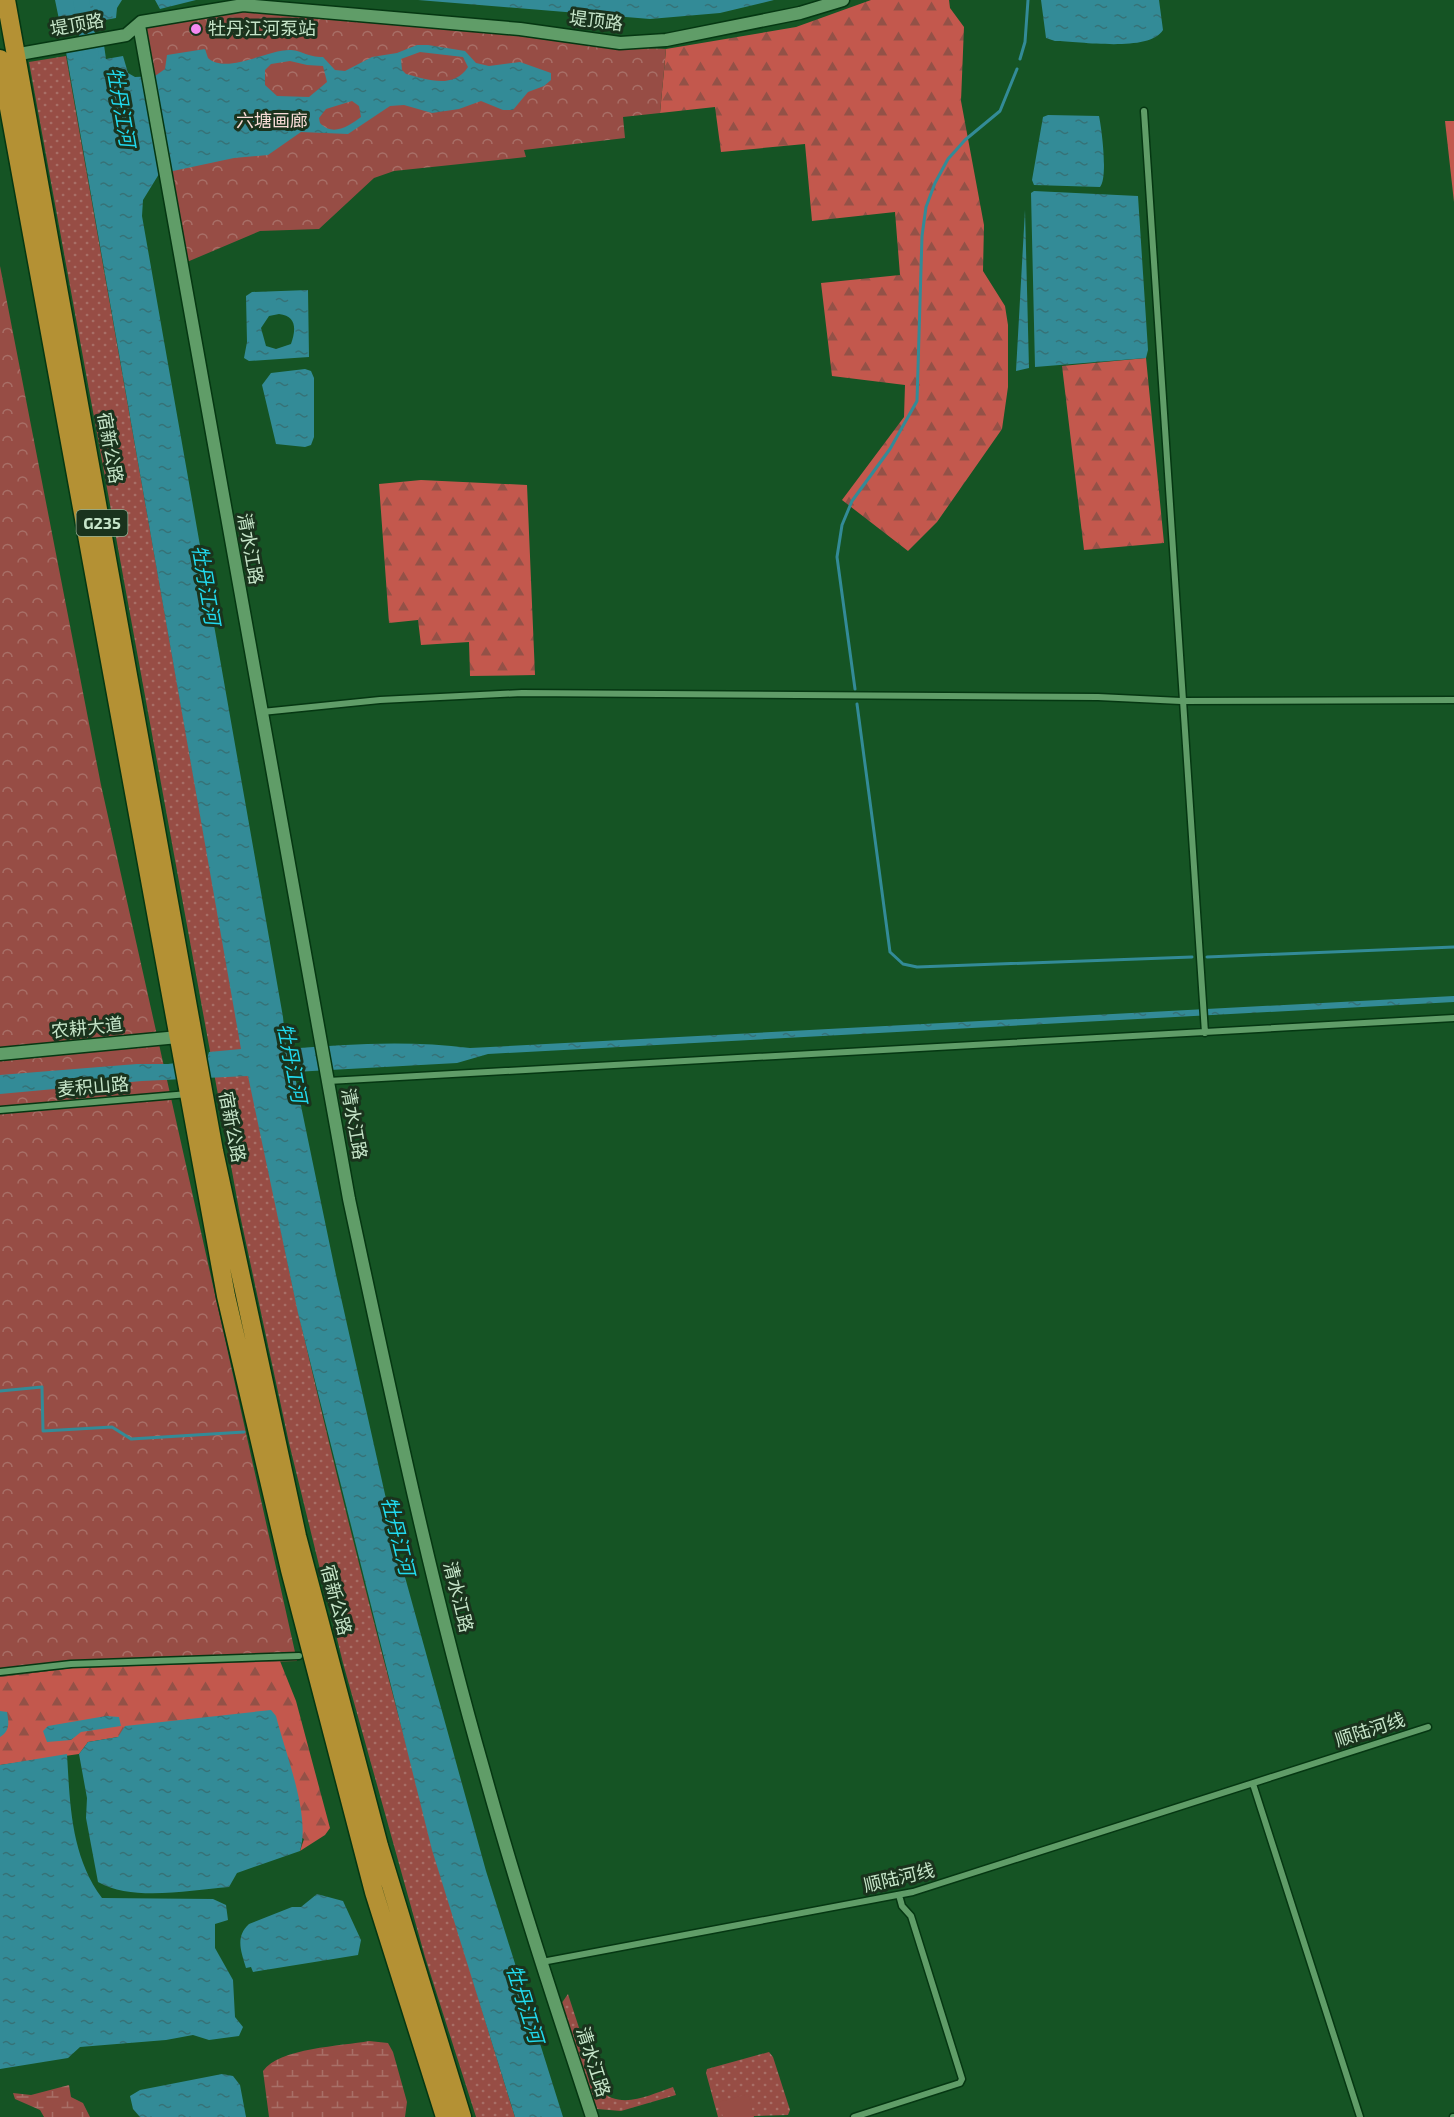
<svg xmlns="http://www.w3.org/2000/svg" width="1454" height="2117" viewBox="0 0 1454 2117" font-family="'Exo 2','Noto Sans SC',sans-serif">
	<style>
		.grass { fill: url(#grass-dots) }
		.forest { fill: url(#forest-firs) }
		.wetland { fill: url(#wetland-marsh) }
		.park { fill: url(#park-crowns) }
		.pitch { fill: #974d45 }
		.water { fill: url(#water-ripples); fill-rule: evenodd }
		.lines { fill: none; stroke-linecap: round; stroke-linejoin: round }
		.stream { stroke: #338b97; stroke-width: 3 }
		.river { stroke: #338b97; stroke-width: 16 }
		.street-casing { stroke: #053712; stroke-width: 9 }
		.secondary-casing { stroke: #053712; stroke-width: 15 }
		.highway-casing { stroke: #053712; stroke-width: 21 }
		.street { stroke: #609d68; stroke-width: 6 }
		.secondary { stroke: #609d68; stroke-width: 12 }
		.highway { stroke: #b49134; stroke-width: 18 }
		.poi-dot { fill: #f38af2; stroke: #1a331d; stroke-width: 2 }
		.labels { text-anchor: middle; stroke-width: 6; stroke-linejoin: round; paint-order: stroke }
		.shield { fill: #1a331d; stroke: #92b095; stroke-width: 1.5 }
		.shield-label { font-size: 16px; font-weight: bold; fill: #c6e5c9 }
		.street-label { font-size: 18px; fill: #c6e5c9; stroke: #1a331d }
		.poi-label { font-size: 18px; fill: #c6e5c9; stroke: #1a331d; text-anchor: start }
		.park-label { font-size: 18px; fill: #f7dad5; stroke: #1a331d }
		.water-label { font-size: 20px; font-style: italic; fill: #21daef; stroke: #1a331d }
	</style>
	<defs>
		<pattern id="grass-dots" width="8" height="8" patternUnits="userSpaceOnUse" patternTransform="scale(1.5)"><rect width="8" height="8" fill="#974d45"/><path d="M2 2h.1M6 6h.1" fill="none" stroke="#a86f67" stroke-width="1.8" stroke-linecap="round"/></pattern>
		<pattern id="forest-firs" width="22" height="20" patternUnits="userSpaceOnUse" patternTransform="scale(1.5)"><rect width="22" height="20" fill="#c3584d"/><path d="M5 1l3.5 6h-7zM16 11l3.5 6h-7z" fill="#935147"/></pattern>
		<pattern id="wetland-marsh" width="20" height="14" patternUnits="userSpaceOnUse" patternTransform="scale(1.5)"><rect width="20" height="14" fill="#974d45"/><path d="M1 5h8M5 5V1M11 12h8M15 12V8" fill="none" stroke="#a86f67"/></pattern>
		<pattern id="park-crowns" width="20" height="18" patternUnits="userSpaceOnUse" patternTransform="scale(1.5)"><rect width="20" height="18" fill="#974d45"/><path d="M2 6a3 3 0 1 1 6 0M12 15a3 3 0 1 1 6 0" fill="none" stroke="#a86f67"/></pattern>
		<pattern id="water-ripples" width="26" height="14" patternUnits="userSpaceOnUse" patternTransform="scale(1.5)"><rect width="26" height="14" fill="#338b97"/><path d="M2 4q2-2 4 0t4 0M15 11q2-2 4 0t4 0" fill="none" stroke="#367277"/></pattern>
	</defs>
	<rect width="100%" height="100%" fill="#155424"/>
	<path class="grass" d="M66,56L242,1049C264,1137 279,1226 299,1315C361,1584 432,1853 515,2117H476L425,1957L343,1663L289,1443L240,1215L29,62Z
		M568,1994L599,2089C620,2111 649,2095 673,2087L676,2095L621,2111L597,2109L561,2004Z
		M769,2052L773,2057L790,2110L788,2115L718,2117L706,2073L707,2069Z"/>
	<path class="forest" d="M871,0H949L950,8L964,27L961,101L984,225L983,271L1005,306L1008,325V387L1002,429L937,522L908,551L842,500L904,417L905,385L832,376L821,283L900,275L895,212L812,221L805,144L721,152L715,107L660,113L666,49L796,27Z
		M1445,121H1454V202Z
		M1146,358L1164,543L1084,550L1062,366Z
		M421,480L527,485L535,675L470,676L469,642L421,645L418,620L389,623L379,484Z
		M280,1661L296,1701L330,1828L325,1835L300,1851L304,1839L118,1737L88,1742L79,1754L0,1765V1677L73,1668Z"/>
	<path class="wetland" d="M369,2041L388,2043L393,2052L407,2102L405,2117H269L263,2071C279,2048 342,2046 369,2041Z
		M69,2085L71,2097L83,2103L90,2117H44L40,2110L15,2099L13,2093L31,2095Z"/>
	<path class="park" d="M244,9L504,34L592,46L666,49L660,113L623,117L625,138L524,150L526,157L394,171L374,178L319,229L260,231L187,262L144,26Z
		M0,266L101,785L297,1661L73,1668L0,1677Z"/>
	<path class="pitch" d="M748,2094L754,2117H723L719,2102Z"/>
	<path class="water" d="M55,0H122L117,8L116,18L105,20V26L62,34Z
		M155,0H196L160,9Z
		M418,0H774L720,13L650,19Z
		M1041,0H1159L1163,30C1149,53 1078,41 1055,41L1046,38Z
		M104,45L106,59L123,56L128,73L135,77L155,76L165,69L167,55L205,49L208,58C227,75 268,49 291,50C303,51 307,57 323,57L335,70L345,71L372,57L397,53L417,45H428L465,51L476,63L489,66L520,62L551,73V80L544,86L528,92L513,110H503L481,101L459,109L432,113L404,105L390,106L348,134L301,132L268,155L234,158L159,174L143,200L142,216L283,1017L286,1049C347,1044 409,1040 470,1048L1454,996V1002L488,1054L457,1063L294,1072L336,1275L397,1548L486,1871L563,2117H515L432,1850L298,1313L248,1076L142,1081L0,1094V1075L137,1064H168L207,1059L209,1052L241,1049L66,52ZM420,52L463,57L468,67C453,90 426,79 406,74L402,70L401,59ZM290,61L307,65L323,66L327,82L309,97L277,96L265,85V70L271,64ZM352,101L359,106L361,117C349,126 333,137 320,123L319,118L326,109Z
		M1048,115L1099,116C1102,130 1108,178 1100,187L1034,185L1032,180L1043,117Z
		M1034,191L1138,196L1148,350L1146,358L1035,367L1031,193Z
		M1025,210L1029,368L1016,371Z
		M308,290L309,357L249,361L244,358L247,342L246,296L252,292ZM279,314C297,316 296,330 291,344L276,349L266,346L261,328L269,316Z
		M305,369L311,371L314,378V437L311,445L305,447L276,444L262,385L271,373Z
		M271,1710L276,1716C285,1753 311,1815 300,1851L237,1873L229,1887C189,1890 134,1902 98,1882L86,1818L87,1798L79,1754L88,1742L118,1737L125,1726Z
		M0,1711L7,1712C9,1723 10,1731 0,1737Z
		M106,1716L119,1717L121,1726L81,1732L71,1740L47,1742L43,1731L48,1726Z
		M67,1754C70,1805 71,1856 102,1898L213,1899L226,1905L228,1920L215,1924V1948L233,1980L235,2017L243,2027L239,2036L209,2040L193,2035L166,2040L80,2047L68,2058L0,2069V1765Z
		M317,1894L343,1901L361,1940L358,1955L253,1972L251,1967L246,1968C241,1951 235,1937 249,1924L292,1907H301Z
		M222,2074L233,2076L240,2085L246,2117H140L133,2109L130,2096L140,2090Z"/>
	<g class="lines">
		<path class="stream" d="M1020,59L1025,42L1028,0
			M855,689L837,557L842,525L852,501L890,449L917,401L922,236L926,207L935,183L948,159L965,140L1000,111L1017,69
			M857,704L890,952L903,964L917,967L1192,957
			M1207,957L1454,947
			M0,1391L42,1387L43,1431L112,1427L131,1439L244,1432"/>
		<path class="river" d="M81,0L91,57"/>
		<defs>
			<path id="street" d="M1144,111L1205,1033
				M262,712L380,700L522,693L1098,697L1181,701L1454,700
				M328,1081L1454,1018
				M0,1110L188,1094
				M0,1672L71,1664L299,1656
				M1253,1784L1360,2117
				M542,1962L913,1892L1428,1727
				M854,2117L960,2083L962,2079L911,1916L902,1906L899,1895
				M1453,2117H1454"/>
			<path id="secondary" d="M139,25L349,1199C390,1390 430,1583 484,1771C516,1887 554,2002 592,2117
				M25,53L126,35L141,22L243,5L520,29L620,43L666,40L800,13L843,0
				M0,1054L178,1037"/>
			<path id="highway" d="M6,0L214,1151L297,1536L379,1846L462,2117
				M0,59L226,1296L290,1570L374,1892L445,2117"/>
		</defs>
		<use href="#street" class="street-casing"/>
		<use href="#secondary" class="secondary-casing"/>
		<use href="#highway" class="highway-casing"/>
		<use href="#street" class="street"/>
		<use href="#secondary" class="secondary"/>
		<use href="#highway" class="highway"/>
	</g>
	<circle class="poi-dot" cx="196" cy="29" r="6"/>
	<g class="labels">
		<rect class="shield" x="76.5" y="510" width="51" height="26" rx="4.5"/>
		<g class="shield-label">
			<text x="102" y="529">G235</text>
		</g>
		<g class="street-label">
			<text transform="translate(596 21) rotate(7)" y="6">堤顶路</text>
			<text transform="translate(77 25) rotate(-10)" y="6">堤顶路</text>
			<text transform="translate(110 448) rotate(80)" y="6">宿新公路</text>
			<text transform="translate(250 549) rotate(80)" y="6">清水江路</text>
			<text transform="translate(87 1028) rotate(-6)" y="6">农耕大道</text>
			<text transform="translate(93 1087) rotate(-5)" y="6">麦积山路</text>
			<text transform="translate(354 1124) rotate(80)" y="6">清水江路</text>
			<text transform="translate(232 1127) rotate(79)" y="6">宿新公路</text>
			<text transform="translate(458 1597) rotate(76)" y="6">清水江路</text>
			<text transform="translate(336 1600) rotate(75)" y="6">宿新公路</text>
			<text transform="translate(1370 1730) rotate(-18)" y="6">顺陆河线</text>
			<text transform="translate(899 1878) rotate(-13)" y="6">顺陆河线</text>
			<text transform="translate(593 2062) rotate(72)" y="6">清水江路</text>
		</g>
		<g class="poi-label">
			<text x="208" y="35">牡丹江河泵站</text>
		</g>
		<g class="park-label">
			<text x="272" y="127">六塘画廊</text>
		</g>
		<g class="water-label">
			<text transform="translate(121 107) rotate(80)" y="7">牡丹江河</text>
			<text transform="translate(206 585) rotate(80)" y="7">牡丹江河</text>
			<text transform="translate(292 1063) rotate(79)" y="7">牡丹江河</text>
			<text transform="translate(398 1536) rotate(76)" y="7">牡丹江河</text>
			<text transform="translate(525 2004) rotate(73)" y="7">牡丹江河</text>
		</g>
	</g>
</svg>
